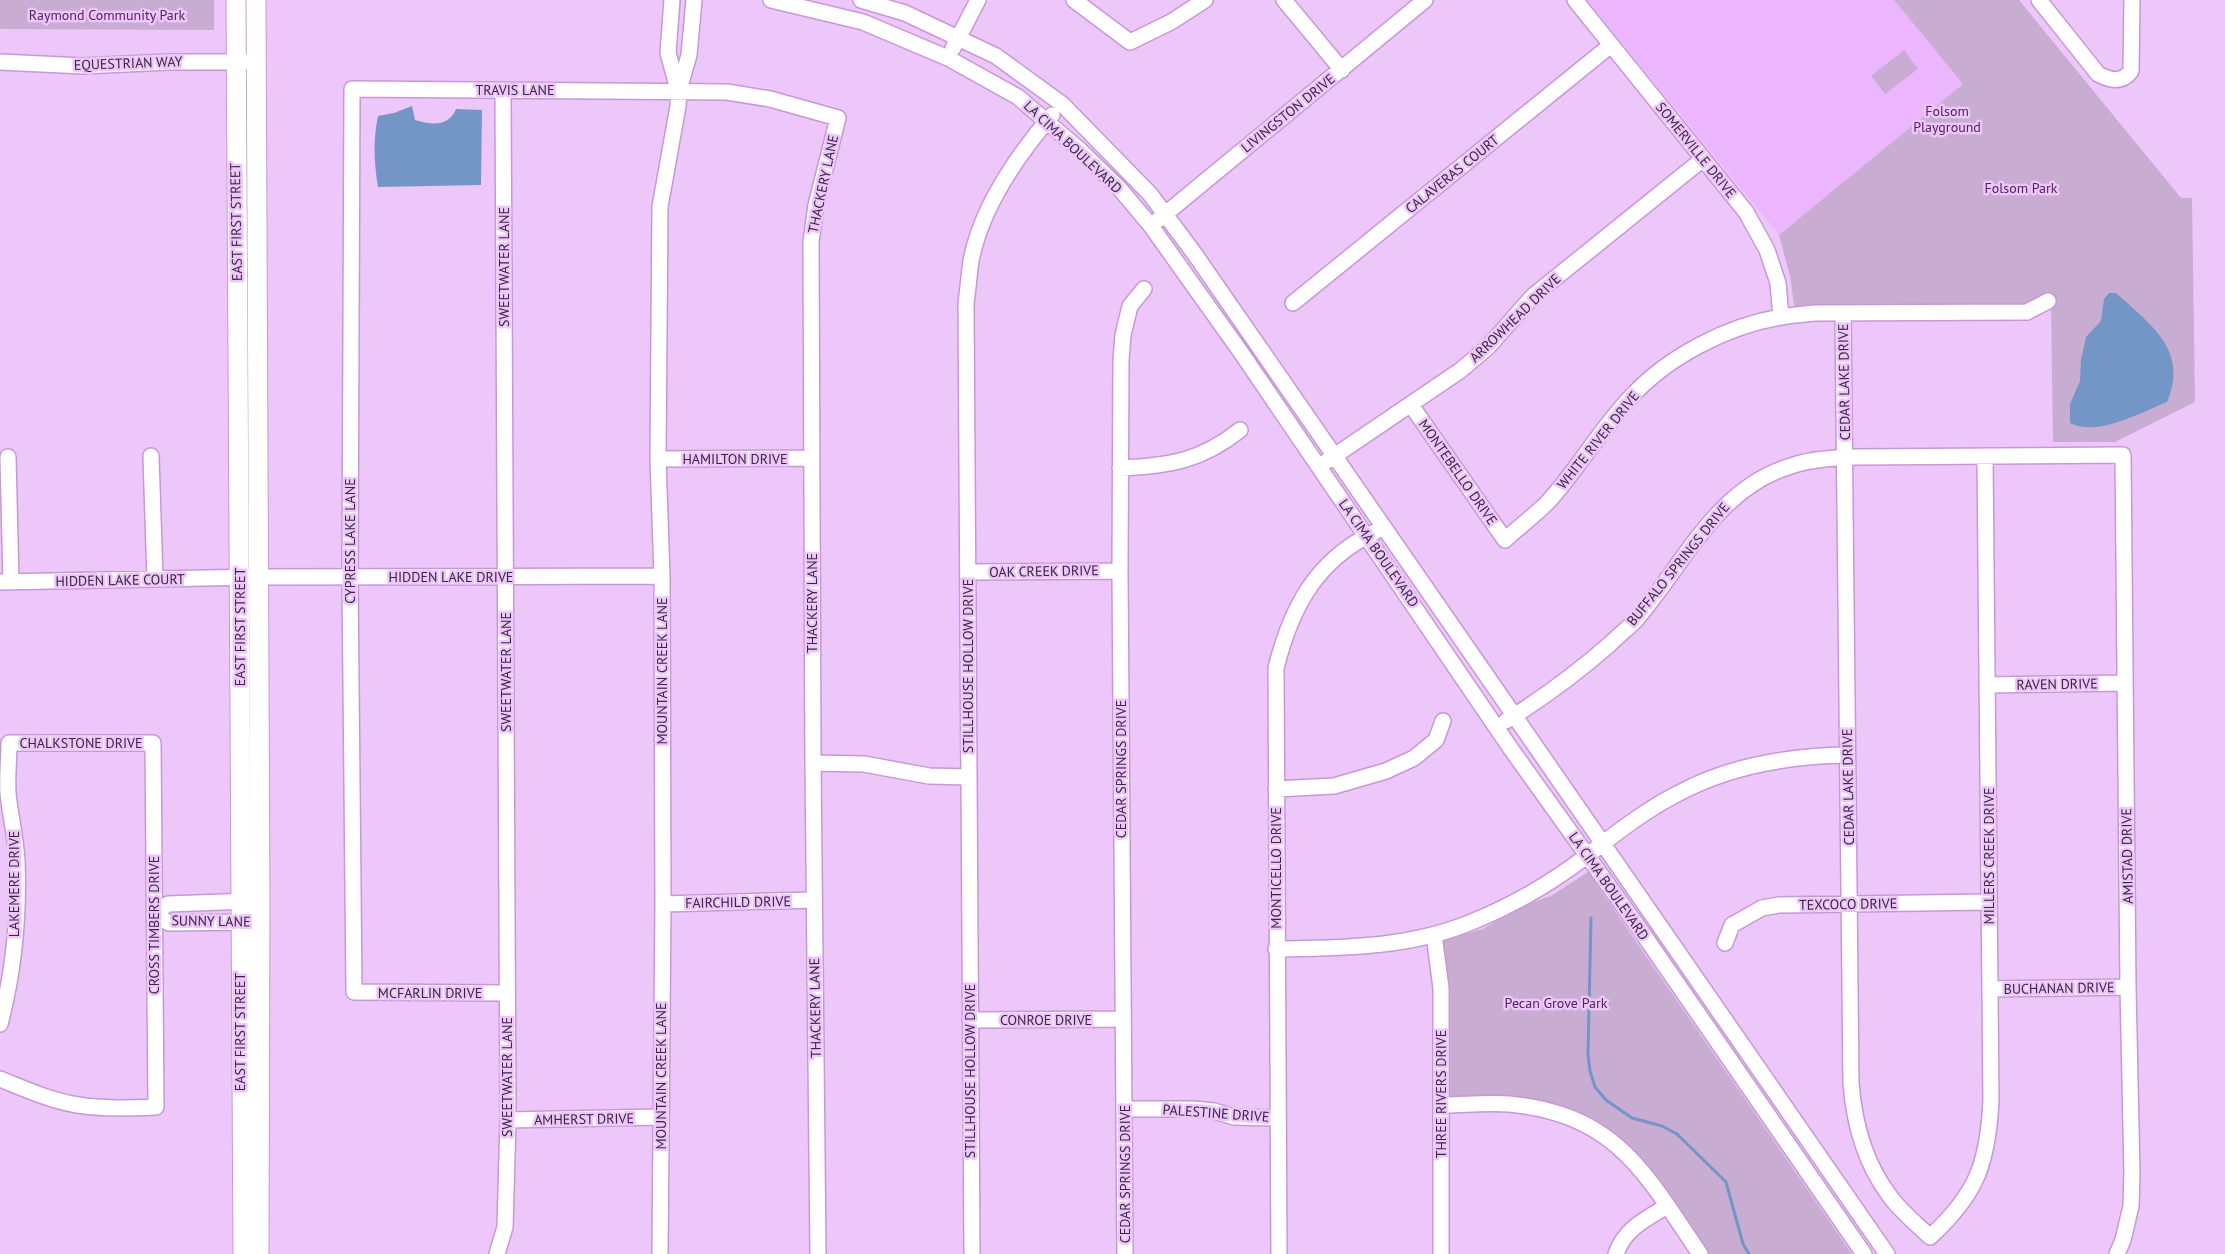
<svg xmlns="http://www.w3.org/2000/svg" width="2225" height="1254" viewBox="0 0 2225 1254" font-family="'PT Sans',sans-serif">
	<style>
		.built { fill: #ecb6fe }
		.green { fill: #c8acd2 }
		.water { fill: #7396c7 }
		.lines { fill: none; stroke-linecap: round; stroke-linejoin: round }
		.stream { stroke: #7396c7; stroke-width: 3 }
		.minor-casing { stroke: #c798d7; stroke-width: 18 }
		.major-casing { stroke: #c798d7; stroke-width: 21 }
		.minor { stroke: #fff; stroke-width: 15 }
		.major { stroke: #fff; stroke-width: 19 }
		.labels { text-anchor: middle; stroke-width: 5; stroke-linejoin: round; paint-order: stroke }
		.park-label { font-size: 14px; fill: #512360; stroke: #edc6fa }
		.street-label { font-size: 14px; fill: #392640; stroke: #edc6fa }
	</style>
	<rect width="100%" height="100%" fill="#edc6fa"/>
	<path class="built" d="M1587,0H1894L1963,84L1779,235Z"/>
	<path class="green" d="M0,0H214V30L0,29Z
		M1894,0H2019L2181,198H2192L2195,402L2115,442H2053L2051,304L1795,312L1790,276L1779,235L1963,84Z
		M1904,50L1918,69L1885,94L1871,76Z
		M1588,872L1852,1254H1708L1661,1188L1593,1122L1448,1098L1441,941L1483,929L1519,907L1551,896Z"/>
	<path class="water" d="M412,106L415,120C431,125 449,127 456,109L482,110L481,185L378,187C374,164 373,139 378,116L394,113Z
		M2109,293H2116C2151,325 2189,350 2167,402C2140,413 2097,437 2070,423V404L2080,381L2081,360L2086,337L2101,321L2104,299Z"/>
	<g class="lines">
		<path class="stream" d="M1591,918L1588,1055L1590,1071L1595,1087L1606,1100L1632,1118L1662,1126L1677,1134L1726,1182L1743,1244L1749,1254"/>
		<defs>
			<path id="minor" d="M672,0L668,53L678,89
				M771,0L863,22L948,58L1018,97L1081,151L1120,189L1151,226L1240,351L1511,749L1639,928L1864,1254
				M861,0L905,13L996,56L1062,104L1150,194L1194,253L1887,1254
				M1074,0L1130,42L1171,22L1205,0
				M1284,0L1342,70
				M1575,0L1746,212L1767,250L1778,283L1781,317
				M2039,0L2098,74C2111,81 2122,83 2131,71L2132,0
				M953,48L978,0
				M0,62L83,66L169,62H246
				M1158,220L1425,0
				M1293,303L1611,45
				M1843,313L1851,1083C1854,1122 1865,1163 1889,1195C1900,1211 1917,1224 1930,1237C1977,1194 1988,1163 1991,1100L1985,456
				M1411,405L1505,540C1519,527 1535,515 1548,502C1578,469 1600,430 1630,398C1667,357 1727,326 1781,317C1792,315 1804,314 1815,313L2027,312L2048,301
				M151,456L155,579
				M8,457L11,582
				M658,459L811,458
				M1327,461L1461,370L1488,347L1533,296L1703,159
				M1120,468C1169,466 1201,461 1240,430
				M968,572L1120,571
				M0,582L258,577L662,576
				M1988,685L2125,683
				M1506,721C1543,698 1577,673 1610,644C1618,636 1627,629 1635,621C1683,566 1716,488 1791,466C1811,459 1833,458 1855,457L2123,455L2128,987L2132,1174L2131,1206L2123,1240L2117,1254
				M813,763L864,764L929,776L969,777
				M1276,789L1334,786L1386,771L1414,758L1436,740L1443,721
				M250,901L168,904L154,914L169,923L251,922
				M663,904L814,900
				M1434,935L1441,988V1254
				M1725,943L1732,925L1762,908L1779,905L1989,902
				M1276,949C1343,948 1411,948 1474,921C1513,905 1554,881 1588,855C1616,833 1647,809 1679,793C1731,765 1789,756 1847,755
				M1990,989L2128,987
				M506,993L354,992L350,577L352,89L727,92L770,99L838,118L816,205L811,242L813,763L818,1254
				M970,1020L1122,1019
				M0,1024C14,971 19,915 17,861C16,838 10,815 8,793C7,776 9,759 9,743H153L156,1107C130,1108 103,1109 78,1105C51,1101 25,1089 0,1079
				M1441,1105C1463,1105 1487,1102 1509,1104C1616,1114 1645,1173 1700,1254
				M1124,1109H1194L1214,1111L1234,1117L1277,1118
				M508,1120L660,1117
				M497,1254L505,1227L508,1120L503,90
				M660,1254L663,904L662,576L658,459L660,207L678,106L679,90L689,55L694,0
				M972,1254L966,303C968,289 969,275 971,261C981,207 1017,156 1052,115
				M1125,1254L1120,571L1121,360L1123,335L1130,306L1144,289
				M1279,1254L1276,668C1291,608 1316,560 1375,532
				M1616,1254C1624,1229 1646,1219 1667,1206"/>
			<path id="major" d="M236,0L243,1254
				M256,0L260,901L259,1254"/>
		</defs>
		<use href="#minor" class="minor-casing"/>
		<use href="#major" class="major-casing"/>
		<use href="#minor" class="minor"/>
		<use href="#major" class="major"/>
	</g>
	<g class="labels">
		<g class="park-label">
			<text x="107" y="20">Raymond Community Park</text>
			<text x="1947" y="116">Folsom<tspan x="1947" dy="16">Playground</tspan></text>
			<text x="2021" y="193">Folsom Park</text>
			<text x="1556" y="1008">Pecan Grove Park</text>
		</g>
		<g class="street-label">
			<text transform="translate(128 63) rotate(-2)" y="5">EQUESTRIAN WAY</text>
			<text x="515" y="95">TRAVIS LANE</text>
			<text transform="translate(1288 113) rotate(-39)" y="5">LIVINGSTON DRIVE</text>
			<text transform="translate(1073 147) rotate(43)" y="5">LA CIMA BOULEVARD</text>
			<text transform="translate(1696 150) rotate(51)" y="5">SOMERVILLE DRIVE</text>
			<text transform="translate(1452 174) rotate(-39)" y="5">CALAVERAS COURT</text>
			<text transform="translate(823 184) rotate(-78)" y="5">THACKERY LANE</text>
			<text transform="translate(236 222) rotate(-91)" y="5">EAST FIRST STREET</text>
			<text transform="translate(504 267) rotate(-90)" y="5">SWEETWATER LANE</text>
			<text transform="translate(1515 318) rotate(-44)" y="5">ARROWHEAD DRIVE</text>
			<text transform="translate(1844 382) rotate(-91)" y="5">CEDAR LAKE DRIVE</text>
			<text transform="translate(1598 440) rotate(-51)" y="5">WHITE RIVER DRIVE</text>
			<text x="735" y="464">HAMILTON DRIVE</text>
			<text transform="translate(1458 472) rotate(55)" y="5">MONTEBELLO DRIVE</text>
			<text transform="translate(350 541) rotate(-90)" y="5">CYPRESS LAKE LANE</text>
			<text transform="translate(1379 553) rotate(55)" y="5">LA CIMA BOULEVARD</text>
			<text transform="translate(1678 564) rotate(-51)" y="5">BUFFALO SPRINGS DRIVE</text>
			<text transform="translate(1044 571) rotate(-1)" y="5">OAK CREEK DRIVE</text>
			<text x="451" y="582">HIDDEN LAKE DRIVE</text>
			<text transform="translate(120 580) rotate(-1)" y="5">HIDDEN LAKE COURT</text>
			<text transform="translate(812 603) rotate(-90)" y="5">THACKERY LANE</text>
			<text transform="translate(240 627) rotate(-90)" y="5">EAST FIRST STREET</text>
			<text transform="translate(968 666) rotate(-90)" y="5">STILLHOUSE HOLLOW DRIVE</text>
			<text transform="translate(662 671) rotate(-90)" y="5">MOUNTAIN CREEK LANE</text>
			<text transform="translate(506 672) rotate(-90)" y="5">SWEETWATER LANE</text>
			<text transform="translate(2057 684) rotate(-1)" y="5">RAVEN DRIVE</text>
			<text x="81" y="748">CHALKSTONE DRIVE</text>
			<text transform="translate(1121 769) rotate(-90)" y="5">CEDAR SPRINGS DRIVE</text>
			<text transform="translate(1848 787) rotate(-91)" y="5">CEDAR LAKE DRIVE</text>
			<text transform="translate(1989 856) rotate(-90)" y="5">MILLERS CREEK DRIVE</text>
			<text transform="translate(2127 856) rotate(-91)" y="5">AMISTAD DRIVE</text>
			<text transform="translate(1276 868) rotate(-90)" y="5">MONTICELLO DRIVE</text>
			<text transform="translate(14 884) rotate(-90)" y="5">LAKEMERE DRIVE</text>
			<text transform="translate(1609 886) rotate(55)" y="5">LA CIMA BOULEVARD</text>
			<text transform="translate(738 902) rotate(-1)" y="5">FAIRCHILD DRIVE</text>
			<text transform="translate(1848 904) rotate(-1)" y="5">TEXCOCO DRIVE</text>
			<text transform="translate(211 921) rotate(1)" y="5">SUNNY LANE</text>
			<text transform="translate(154 925) rotate(-90)" y="5">CROSS TIMBERS DRIVE</text>
			<text transform="translate(2059 988) rotate(-1)" y="5">BUCHANAN DRIVE</text>
			<text x="430" y="998">MCFARLIN DRIVE</text>
			<text transform="translate(815 1008) rotate(-91)" y="5">THACKERY LANE</text>
			<text x="1046" y="1025">CONROE DRIVE</text>
			<text transform="translate(240 1032) rotate(-90)" y="5">EAST FIRST STREET</text>
			<text transform="translate(970 1071) rotate(-90)" y="5">STILLHOUSE HOLLOW DRIVE</text>
			<text transform="translate(661 1076) rotate(-90)" y="5">MOUNTAIN CREEK LANE</text>
			<text transform="translate(507 1077) rotate(-90)" y="5">SWEETWATER LANE</text>
			<text transform="translate(1441 1094) rotate(-90)" y="5">THREE RIVERS DRIVE</text>
			<text transform="translate(1216 1113) rotate(4)" y="5">PALESTINE DRIVE</text>
			<text transform="translate(584 1119) rotate(-1)" y="5">AMHERST DRIVE</text>
			<text transform="translate(1125 1174) rotate(-90)" y="5">CEDAR SPRINGS DRIVE</text>
		</g>
	</g>
</svg>
